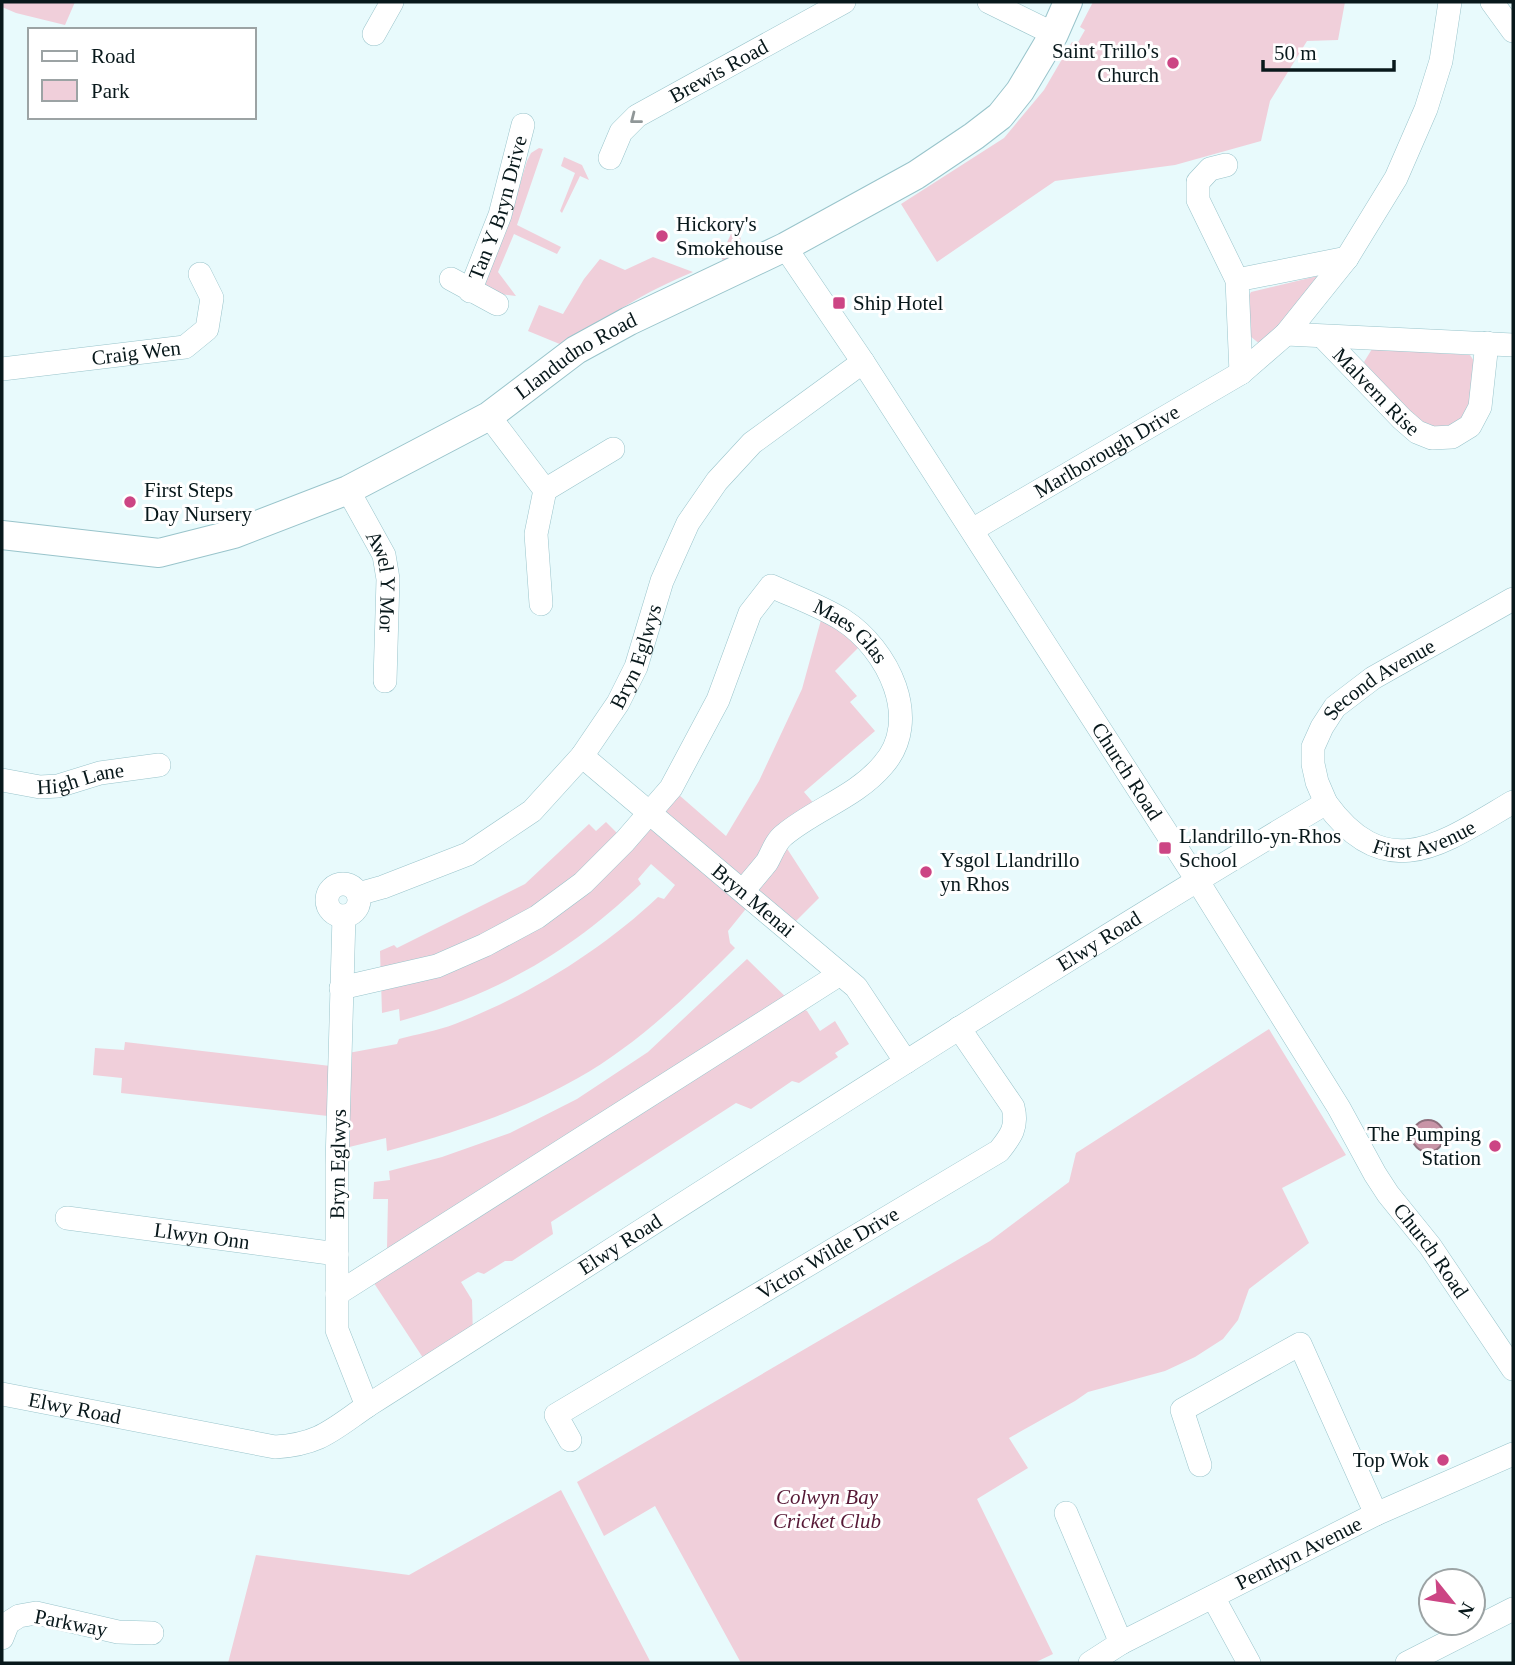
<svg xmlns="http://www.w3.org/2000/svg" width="1515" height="1665" viewBox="0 0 1515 1665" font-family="'Times New Roman',serif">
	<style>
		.green { fill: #f0cfda }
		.water { fill: #c895a7; stroke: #8e707d; stroke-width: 2 }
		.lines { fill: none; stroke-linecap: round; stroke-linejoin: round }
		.minor-casing { stroke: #99c4cb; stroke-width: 24 }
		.major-casing { stroke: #99c4cb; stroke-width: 30 }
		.minor { stroke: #fff; stroke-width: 23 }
		.major { stroke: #fff; stroke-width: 28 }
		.oneway { stroke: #909798 }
		.poi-dot { fill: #cc4584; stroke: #fff; stroke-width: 2.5 }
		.labels { text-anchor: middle; stroke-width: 6; stroke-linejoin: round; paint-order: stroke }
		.poi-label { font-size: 21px; fill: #08181b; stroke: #fff; text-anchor: start }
		.street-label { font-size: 21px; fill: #08181b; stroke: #fff }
		.park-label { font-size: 21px; font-style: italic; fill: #561835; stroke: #fff }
	</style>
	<rect width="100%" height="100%" fill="#e8fafc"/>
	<path class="green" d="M2,2H75L65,25L16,13L2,7Z
		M1093,2H1345L1338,40L1307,41L1270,101L1261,141L1175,165L1055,181L937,262L901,204L1004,138L1044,90L1072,42L1077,44L1085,30L1080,27Z
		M539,148L543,149L517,225L561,247L557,254L514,234L498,272L516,296L499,294L485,288L483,276L514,204L527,161L531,153Z
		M564,157L582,165L589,180L580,176L562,213L560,211L575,173L561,166Z
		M734,227L739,231L743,251L741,254L723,261L721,256Z
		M653,257L693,272C642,293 611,314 567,347L528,331L539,305L563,314L584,279L600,259L625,270Z
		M1326,274L1261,345L1250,336L1246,301L1251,292Z
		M1372,349L1470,355L1476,364L1472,413L1449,430L1422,426L1368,368L1364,362Z
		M824,609L866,640L835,671L857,696L850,702L875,731L804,792L816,806L786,847L819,898L788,929L753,900L728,931L730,943L735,948C688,995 637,1045 578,1078C519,1112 453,1133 387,1151L386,1138L337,1150V1117L121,1093L122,1078L93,1075L95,1048L124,1050L125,1042L339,1067L343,1054L397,1044L399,1039C417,1034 437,1031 455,1024C528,996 602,950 658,897L664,899L675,885L651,864L638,879L641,884C569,953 497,994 400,1021L399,1009L382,1013L380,951L394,945L397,948L525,884L589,824L596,831L606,822L625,841L671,788L726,836L759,781L802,689Z
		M747,959L793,1004L807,1011L820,1031L835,1021L849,1044L835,1053L838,1057L799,1083L792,1081L751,1109L736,1103L551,1222L553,1234L512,1261H505L484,1274L478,1272L461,1282L472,1300L473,1338L429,1367L368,1274L393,1258L387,1248L388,1199H373L374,1182L390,1180L389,1171L442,1157L510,1133L577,1099L648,1052Z
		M1269,1029L1346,1155L1282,1188L1309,1243L1249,1289L1238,1320L1223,1339L1195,1357L1165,1371L1088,1392L1075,1401L1009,1438L1028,1468L977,1499L1053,1654L1034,1663H741L655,1506L604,1536L577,1482L990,1241L1069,1182L1076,1153Z
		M561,1490L651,1663H228L256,1555L409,1575Z"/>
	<path class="water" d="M1412 1136a16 16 0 1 1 32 0a16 16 0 1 1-32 0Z"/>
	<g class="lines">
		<defs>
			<g id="minor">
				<path d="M989,2L1054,34"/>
				<path d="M1492,2L1513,31"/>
				<path d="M374,34L392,2"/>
				<path id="s1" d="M610,158L621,132L637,116L844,2"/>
				<path d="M1226,165L1210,169L1198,182V200L1237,280L1241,373"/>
				<path id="s2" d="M785,247L863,362L1197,880L1339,1108L1375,1174L1388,1194L1430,1246L1513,1369"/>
				<path d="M451,279L497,304"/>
				<path d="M1237,280L1347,258"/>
				<path id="s3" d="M470,291L500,215L523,125"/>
				<path d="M1286,334L1513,345"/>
				<path id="s4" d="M1324,338L1402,419L1417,432L1432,438L1452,437L1470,426L1480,407L1487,343"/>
				<path id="s5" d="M2,369L185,347L207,329L212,298L200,274"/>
				<path d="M489,416L545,490L536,534L541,604"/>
				<path id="s6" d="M348,490L384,555L388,579L385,681"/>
				<path d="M545,490L613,449"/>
				<path id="s7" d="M972,530L1241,373L1286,334L1347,258L1396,178L1426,109L1441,61L1450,2"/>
				<path id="s8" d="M582,756L856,987L906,1062"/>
				<path id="s9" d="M2,780L40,787L58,786L100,773L159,765"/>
				<path id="s10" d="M1326,803L1317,782L1313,764V747L1322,727L1335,707L1373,678L1513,599"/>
				<circle cx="343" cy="900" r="16"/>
				<path id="s11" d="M358,894L383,887L468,854L532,811L582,756L618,703L636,667L662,581L688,523L717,481L752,443L863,362"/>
				<path d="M344,916L337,1164V1330L367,1406"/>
				<path id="s12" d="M341,988L437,966L485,945L537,917L583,883L625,841L671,788L718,700L750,613L771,586C795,597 821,606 843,620C888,649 923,720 883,765C856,797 815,809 784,835C776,841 772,853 767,862C759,872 751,881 743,891"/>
				<path id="s13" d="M67,1218L337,1254"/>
				<path d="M337,1294L840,974"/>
				<path id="s14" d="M2,1394L275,1447C320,1444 332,1430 367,1406C686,1203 1002,996 1326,803C1387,887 1443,843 1513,802"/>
				<path id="s15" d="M570,1440L556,1415L999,1151C1011,1136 1018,1127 1013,1107L959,1028"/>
				<path d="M1200,1465L1182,1410L1300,1344L1376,1514"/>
				<path d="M1066,1513L1121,1643"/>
				<path d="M1213,1597L1249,1663"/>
				<path d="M2,1638L8,1623L19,1616L36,1613L118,1632L152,1633"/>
				<path id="s16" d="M1090,1663L1121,1643L1376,1514L1513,1454"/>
				<path d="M1407,1663L1513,1609"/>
			</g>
			<g id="major">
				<path id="s17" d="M2,535L159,553L234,534L348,490L489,416L576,350L629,321L785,247L916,175L974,136L1000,116L1020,91L1054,34L1068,2"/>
			</g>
		</defs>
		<use href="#minor" class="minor-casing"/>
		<use href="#major" class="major-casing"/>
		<use href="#minor" class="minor"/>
		<use href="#major" class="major"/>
	</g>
	<defs><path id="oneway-chevron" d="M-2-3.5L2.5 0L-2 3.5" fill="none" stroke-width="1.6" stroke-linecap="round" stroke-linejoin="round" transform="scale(1.75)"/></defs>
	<use class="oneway" href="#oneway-chevron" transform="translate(635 119) rotate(142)"/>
	<g class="poi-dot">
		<circle cx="1173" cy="63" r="7"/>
		<circle cx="662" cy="236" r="7"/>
		<rect x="832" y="296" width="14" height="14" rx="3.5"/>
		<circle cx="130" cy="502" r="7"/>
		<rect x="1158" y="841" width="14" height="14" rx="3.5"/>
		<circle cx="926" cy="872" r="7"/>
		<circle cx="1495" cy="1146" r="7"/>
		<circle cx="1443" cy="1460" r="7"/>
	</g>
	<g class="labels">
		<g class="poi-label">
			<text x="1159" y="58" text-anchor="end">Saint Trillo's<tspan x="1159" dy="24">Church</tspan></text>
			<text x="676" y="231">Hickory's<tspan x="676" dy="24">Smokehouse</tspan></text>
			<text x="853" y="310">Ship Hotel</text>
			<text x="144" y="497">First Steps<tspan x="144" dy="24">Day Nursery</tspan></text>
			<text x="1179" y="843">Llandrillo-yn-Rhos<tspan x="1179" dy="24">School</tspan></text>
			<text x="940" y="867">Ysgol Llandrillo<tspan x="940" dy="24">yn Rhos</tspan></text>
			<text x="1481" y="1141" text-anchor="end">The Pumping<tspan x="1481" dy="24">Station</tspan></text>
			<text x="1429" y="1467" text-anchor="end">Top Wok</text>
		</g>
		<g class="street-label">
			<text dy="7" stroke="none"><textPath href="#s1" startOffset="144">Brewis Road</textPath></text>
			<text dy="7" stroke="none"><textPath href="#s3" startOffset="88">Tan Y Bryn Drive</textPath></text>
			<text dy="7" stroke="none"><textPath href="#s5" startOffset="135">Craig Wen</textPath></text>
			<text dy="7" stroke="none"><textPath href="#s17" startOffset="623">Llandudno Road</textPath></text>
			<text dy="7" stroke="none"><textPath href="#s4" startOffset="75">Malvern Rise</textPath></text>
			<text dy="7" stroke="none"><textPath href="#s7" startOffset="156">Marlborough Drive</textPath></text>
			<text dy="7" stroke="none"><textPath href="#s6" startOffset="100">Awel Y Mor</textPath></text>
			<text dy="7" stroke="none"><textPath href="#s12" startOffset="716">Maes Glas</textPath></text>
			<text dy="7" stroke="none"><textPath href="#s11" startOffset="383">Bryn Eglwys</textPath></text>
			<text dy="7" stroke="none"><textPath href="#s10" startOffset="156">Second Avenue</textPath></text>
			<text dy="7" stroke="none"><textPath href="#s2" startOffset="626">Church Road</textPath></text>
			<text dy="7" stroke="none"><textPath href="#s9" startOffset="80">High Lane</textPath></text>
			<text dy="7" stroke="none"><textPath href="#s14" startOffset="1631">First Avenue</textPath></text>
			<text dy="7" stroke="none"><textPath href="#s8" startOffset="224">Bryn Menai</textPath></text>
			<text dy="7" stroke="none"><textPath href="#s14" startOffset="1248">Elwy Road</textPath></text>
			<text transform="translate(338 1164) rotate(-89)" y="7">Bryn Eglwys</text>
			<text dy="7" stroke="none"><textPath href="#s13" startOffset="136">Llwyn Onn</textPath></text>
			<text dy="7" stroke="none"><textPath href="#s14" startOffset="681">Elwy Road</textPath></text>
			<text dy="7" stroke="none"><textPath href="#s2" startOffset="1194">Church Road</textPath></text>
			<text dy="7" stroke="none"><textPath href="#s15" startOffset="345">Victor Wilde Drive</textPath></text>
			<text dy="7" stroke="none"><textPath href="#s14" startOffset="74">Elwy Road</textPath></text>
			<text dy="7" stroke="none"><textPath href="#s16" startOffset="236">Penrhyn Avenue</textPath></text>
			<text transform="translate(71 1623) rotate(11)" y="7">Parkway</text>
		</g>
		<g class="park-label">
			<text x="827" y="1504">Colwyn Bay<tspan x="827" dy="24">Cricket Club</tspan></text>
		</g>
	</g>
	<rect width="1515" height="1665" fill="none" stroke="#08181b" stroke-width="7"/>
	<rect x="28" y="28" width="228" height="91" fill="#ffffff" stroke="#9ca3a4" stroke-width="2"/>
	<rect x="42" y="51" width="35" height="10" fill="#ffffff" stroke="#9ca3a4" stroke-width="2"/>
	<text x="91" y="63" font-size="21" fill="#08181b">Road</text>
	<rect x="42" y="80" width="35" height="21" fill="#f0cfda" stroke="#9ca3a4" stroke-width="2"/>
	<text x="91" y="98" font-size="21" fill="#08181b">Park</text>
	<g transform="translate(1452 1602) rotate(120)"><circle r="33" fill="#ffffff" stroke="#9ca3a4" stroke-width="2"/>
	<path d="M0-5L12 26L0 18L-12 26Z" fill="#cc4584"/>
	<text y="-10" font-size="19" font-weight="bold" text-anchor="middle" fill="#08181b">N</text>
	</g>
	<path d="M1263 60v10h131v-10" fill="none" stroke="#08181b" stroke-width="3.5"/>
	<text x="1274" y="60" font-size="21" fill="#08181b" stroke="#ffffff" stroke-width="5" paint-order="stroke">50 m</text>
</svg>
